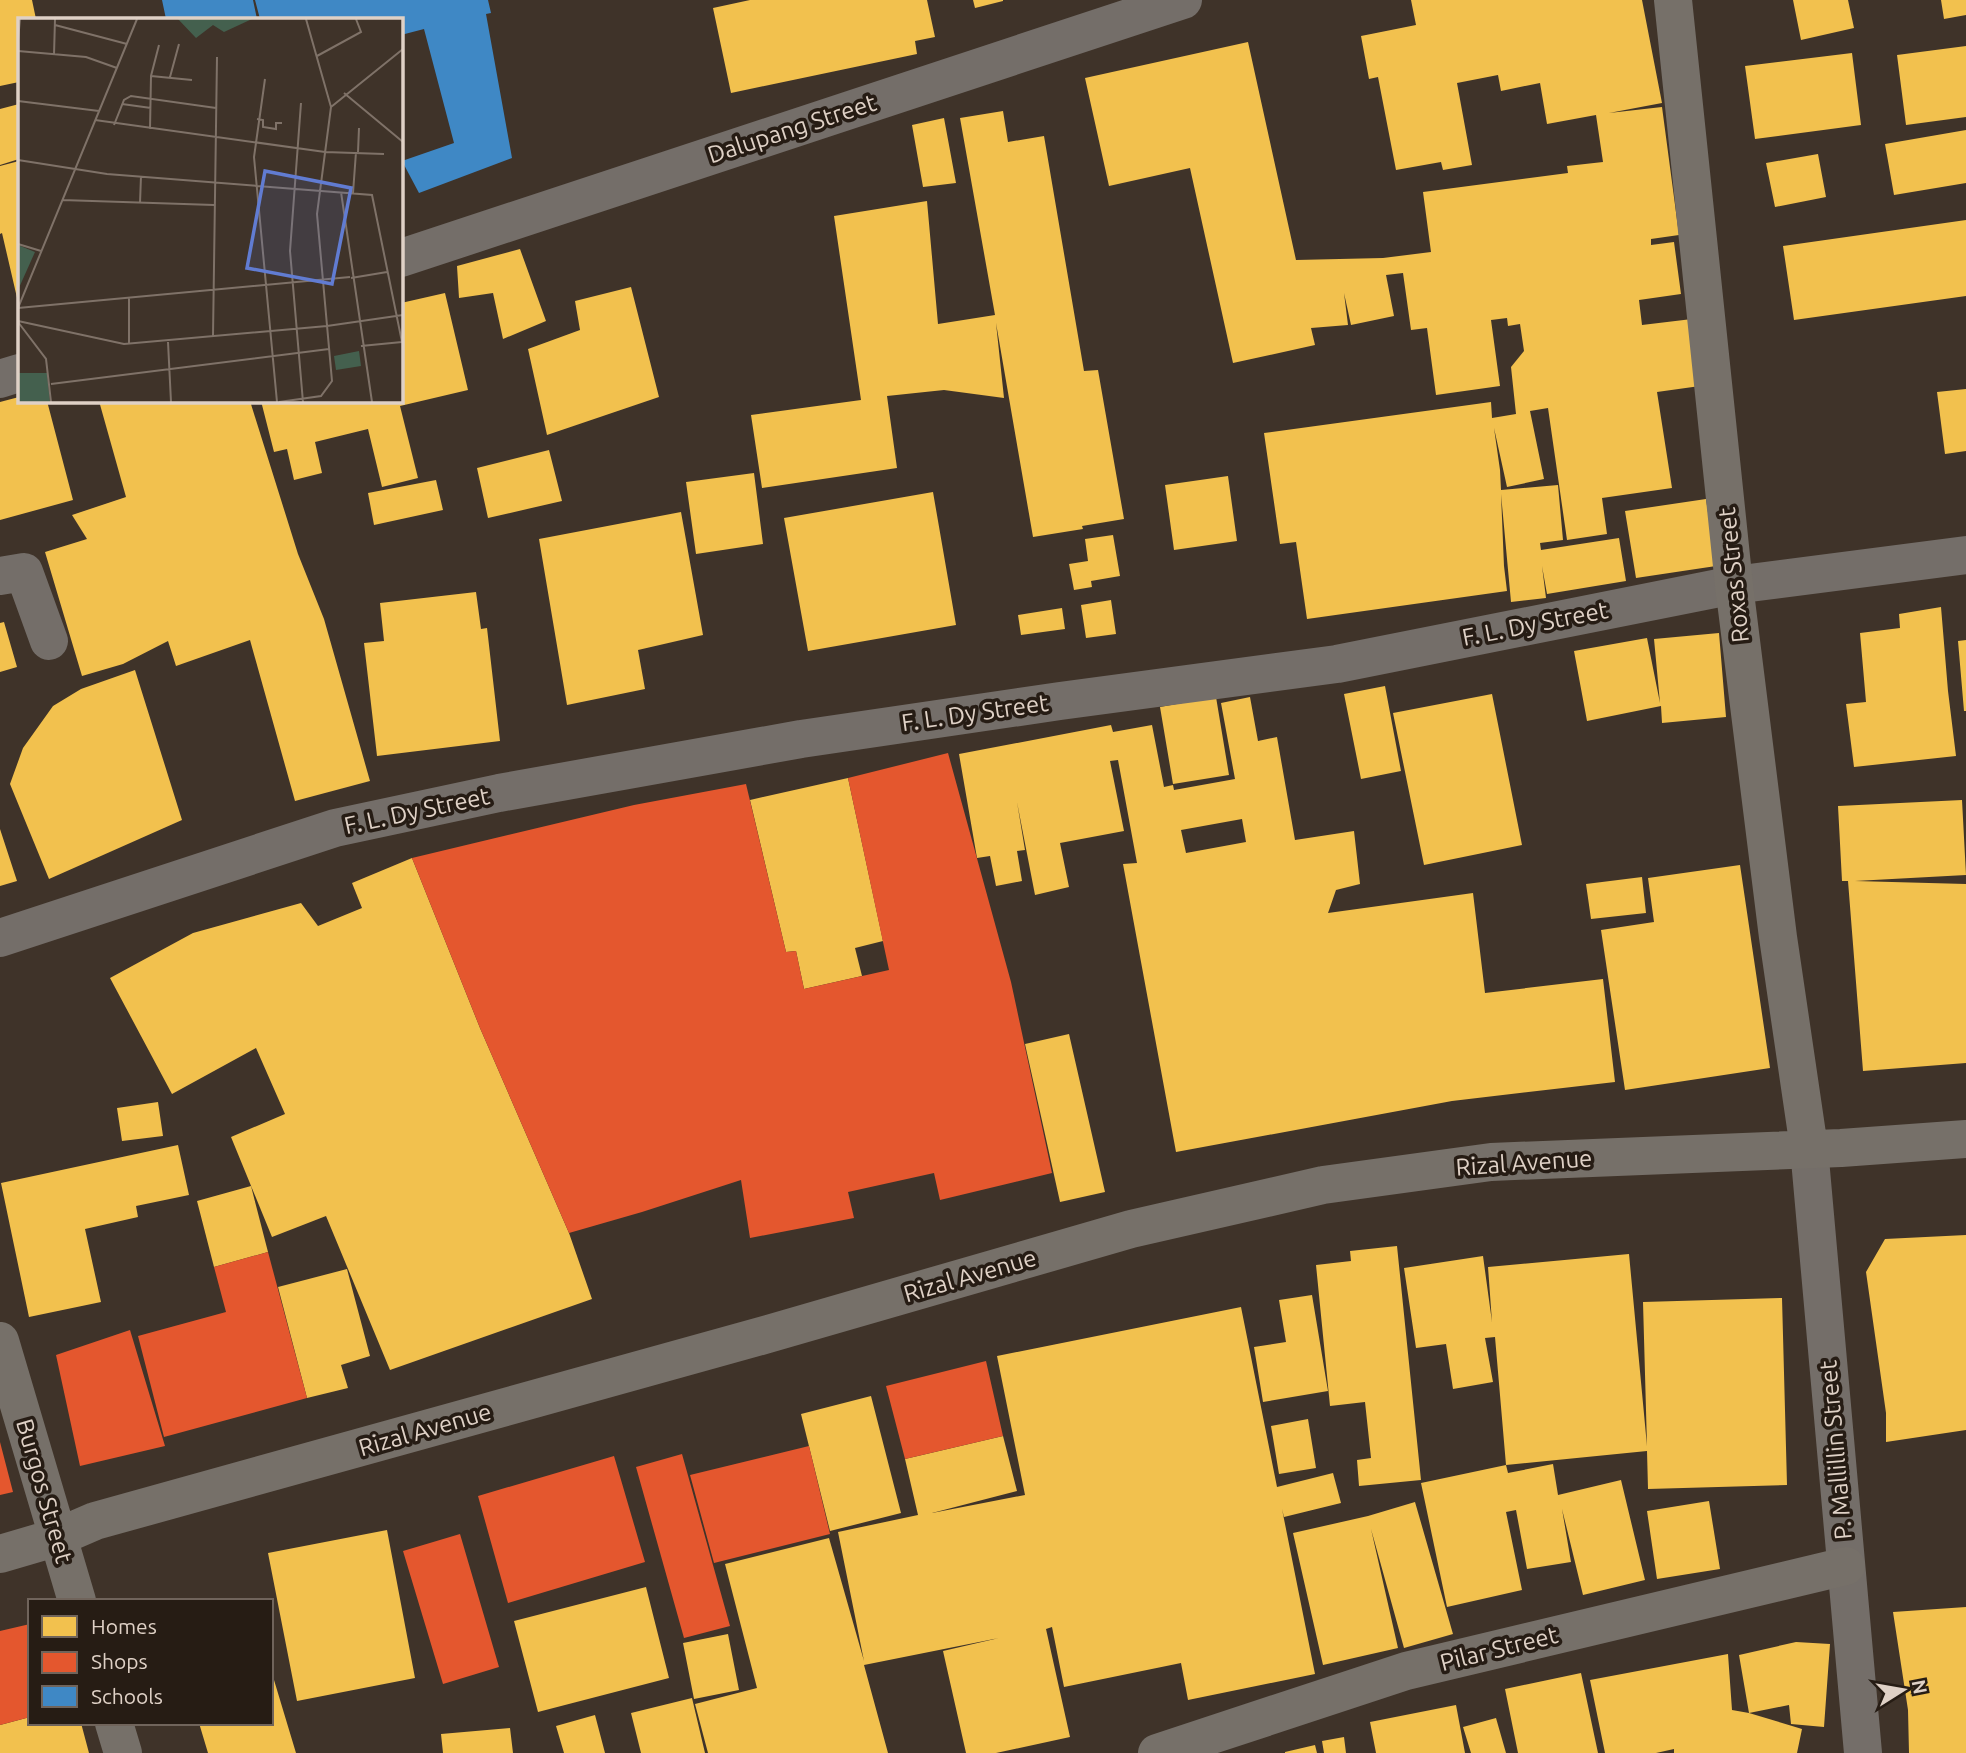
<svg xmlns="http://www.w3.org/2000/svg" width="1966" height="1753" viewBox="0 0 1966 1753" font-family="Ubuntu,sans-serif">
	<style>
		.homes { fill: #f2c14e; fill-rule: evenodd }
		.shops { fill: #e4572e }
		.schools { fill: #3f88c5 }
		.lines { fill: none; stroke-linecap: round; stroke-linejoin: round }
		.street { stroke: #746e69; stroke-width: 38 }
		.secondary { stroke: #767069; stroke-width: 38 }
		.labels { text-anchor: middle; stroke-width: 7; stroke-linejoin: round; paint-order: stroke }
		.street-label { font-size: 24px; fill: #dfd1c6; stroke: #261c14 }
		.inset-road { fill: none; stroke: #7f7268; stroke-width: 2 }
		.view { fill: #617cd2; fill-opacity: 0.15; stroke: #617cd2; stroke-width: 3.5 }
		.inset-edge { fill: none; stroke: #dfd1c6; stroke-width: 3.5 }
	</style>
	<rect width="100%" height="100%" fill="#3f3329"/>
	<path class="homes" d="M0,0H32L36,19H19V82L0,86Z
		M750,0H927L935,37L915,41L917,54L731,93L713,8Z
		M973,0H1003V1L975,8Z
		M1411,0H1642L1662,103L1609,113L1662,107L1679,235L1651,239V245L1674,242L1681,294L1639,300L1642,325L1692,319L1700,386L1657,392L1672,488L1602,498L1607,534L1567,540L1548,408L1530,411L1544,479L1507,487L1494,428L1500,470L1501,490L1558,485L1563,540L1540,543L1541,550L1619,538L1626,581L1547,594L1542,566L1546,598L1511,602L1501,494L1504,566L1507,591L1307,619L1296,542L1280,544L1264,433L1491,402L1492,418L1516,414L1511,367L1524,351L1520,324L1508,326L1507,318L1491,320L1500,386L1436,395L1427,328L1411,330L1403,273L1386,275L1394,316L1351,325L1344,293L1348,325L1311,328L1315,345L1233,363L1190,168L1109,186L1085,78L1248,42L1296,260L1383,258L1431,252L1423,192L1568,173L1567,166L1603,162L1596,115L1547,124L1540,83L1501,91L1498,75L1457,83L1472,165L1443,170L1441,162L1396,170L1378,77L1369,79L1361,36L1416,25Z
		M1793,0H1848L1854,28L1801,40Z
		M1941,0H1966V15L1944,19Z
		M1966,46V117L1906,125L1897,55Z
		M1852,53L1861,125L1755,139L1745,66Z
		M19,104V159L0,165V109Z
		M1003,111L1008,142L1044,136L1084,371L1098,370L1124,519L1082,526L1083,529L1033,537L996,323L1004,398L944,390L887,396L897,468L762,488L751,415L861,400L834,216L927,201L938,324L995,315L960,118Z
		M944,118L956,183L923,187L912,125Z
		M1966,130V183L1894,195L1885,144Z
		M1818,154L1826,197L1775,207L1766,163Z
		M19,161V301L18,302L2,233L0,234V166Z
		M1966,220V296L1794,320L1783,246Z
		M520,249L546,321L503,339L493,293L459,298L457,266Z
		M631,287L659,397L547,435L528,349L580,330L575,301Z
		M445,293L468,390L400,406L418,478L382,487L368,429L315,442L322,473L294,480L287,449L274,452L261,401H401V303Z
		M1966,389V451L1945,454L1937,392Z
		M19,397V401H47L73,500L0,520V402Z
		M99,401H250L298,554L324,619L370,781L295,801L250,640L176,666L168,641L123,664L82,676L45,552L87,539L72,515L126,497Z
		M549,450L562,501L488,518L477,468Z
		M754,473L763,544L696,554L686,482Z
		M1228,476L1237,541L1174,550L1165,485Z
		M436,480L443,510L374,525L368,493Z
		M933,492L956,625L808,651L784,518Z
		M1706,499L1716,566L1636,578L1625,511Z
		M681,512L703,635L638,650L645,689L567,705L539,539Z
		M1113,535L1120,576L1091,581L1092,587L1074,590L1069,564L1088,561L1085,539Z
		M476,592L481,629L487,628L500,741L377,756L364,643L384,641L380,603Z
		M1111,600L1116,634L1086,638L1081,605Z
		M1941,607L1948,691L1956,756L1854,767L1846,704L1866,702L1860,633L1900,628L1899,614Z
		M1062,608L1065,629L1021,635L1018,615Z
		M4,622L17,667L0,672V623Z
		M1719,633L1726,717L1662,723L1661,706L1587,721L1574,651L1647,638L1660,703L1654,639Z
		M1966,640V711H1964L1958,641Z
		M135,670L182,820L49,879L10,784L23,748L53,706L81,689Z
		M1385,686L1401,771L1361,779L1344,694Z
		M1492,694L1522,845L1424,865L1393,713Z
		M1216,697L1229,775L1173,784L1160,707Z
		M1250,697L1258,741L1277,737L1295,840L1354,831L1360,884L1336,890L1328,913L1473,893L1485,993L1603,979L1615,1082L1452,1101L1176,1152L1123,864L1137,863L1118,760L1110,761L1124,831L1060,843L1069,887L1035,895L1017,802L1025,850L1017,851L1022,881L996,886L990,856L977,858L959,754L1111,725L1113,732L1152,725L1164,787L1173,785L1174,790L1235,779L1221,703ZM1242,819L1246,842L1186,853L1181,830Z
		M848,778L883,941L855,948L862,976L804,989L796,951L786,952L750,800Z
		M1962,800L1966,875L1855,881L1966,884V1063L1863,1071L1848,881H1842L1838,806Z
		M0,829L17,881L0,886Z
		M412,858L480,1028L569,1233L592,1299L390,1370L326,1216L272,1237L231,1137L285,1114L256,1048L172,1094L110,978L193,933L301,903L318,926L362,908L352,883Z
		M1740,865L1770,1068L1625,1090L1601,930L1654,922L1648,878Z
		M1642,877L1646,913L1591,919L1586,884Z
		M1069,1034L1105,1192L1060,1202L1025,1044Z
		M158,1102L163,1136L122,1141L117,1108Z
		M178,1145L189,1195L136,1206L138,1217L85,1229L101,1302L29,1317L1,1183Z
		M251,1186L268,1252L214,1267L197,1201Z
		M1966,1235V1430L1886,1442V1413L1866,1272L1885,1239Z
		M1397,1246L1421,1480L1359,1486L1357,1460L1371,1458L1365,1402L1330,1406L1316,1265L1351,1261L1350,1251Z
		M1629,1254L1647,1446L1643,1302L1782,1298L1787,1485L1648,1489L1647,1451L1506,1465L1495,1337L1485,1338L1493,1382L1453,1389L1446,1344L1416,1348L1404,1268L1483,1256L1492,1322L1488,1267Z
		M347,1269L370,1356L341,1365L348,1388L307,1398L278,1287Z
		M1312,1295L1328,1391L1263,1402L1254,1347L1286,1342L1279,1300Z
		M1241,1307L1277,1487L1333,1473L1341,1503L1284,1517L1282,1509L1315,1674L1188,1700L1181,1663L1064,1687L1052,1627L1046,1629L1070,1737L996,1753H966L943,1651L999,1638L864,1665L888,1753H708L695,1704L757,1688L725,1564L829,1538L864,1661L838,1532L918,1515L905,1459L1003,1436L1017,1491L932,1513L1025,1495L997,1356Z
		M871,1396L901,1513L830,1531L801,1414Z
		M1308,1419L1316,1468L1279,1474L1271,1426Z
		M1553,1464L1558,1495L1621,1480L1645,1580L1583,1595L1562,1509L1571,1562L1527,1569L1516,1510L1506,1512L1522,1590L1447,1607L1421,1483L1506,1465L1508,1473Z
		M1709,1501L1720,1569L1657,1579L1647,1511Z
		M1415,1502L1453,1634L1404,1648L1371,1529L1398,1648L1323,1665L1293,1533L1368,1516Z
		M387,1530L415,1678L297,1701L268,1553Z
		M646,1587L669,1678L538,1712L514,1621Z
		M1966,1607V1753H1909L1908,1710L1893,1612Z
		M728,1634L739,1690L694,1699L683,1643Z
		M1796,1642L1830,1644L1824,1727L1791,1724L1789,1705L1749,1713L1739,1655Z
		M1728,1654L1732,1710L1749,1713L1802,1729L1797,1753H1674V1749L1656,1753H1605L1590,1680Z
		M271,1670L296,1753H208L199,1723H271Z
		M1581,1673L1598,1753H1518L1505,1689Z
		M692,1698L705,1753H641L631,1713Z
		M1456,1705L1465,1753H1376L1370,1722Z
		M595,1715L605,1753H564L556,1726Z
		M30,1717V1723H81L89,1753H0V1725Z
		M1496,1718L1506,1753H1471L1463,1727Z
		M510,1728L513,1753H443L441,1734Z
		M1344,1737L1346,1753H1324L1322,1741Z
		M1315,1745L1317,1753H1285V1752Z"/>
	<path class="shops" d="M948,753L1011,982L1052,1173L940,1200L934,1173L848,1192L854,1218L750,1238L741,1180L642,1212L569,1233L480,1028L412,858L634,805L746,784L786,952L796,951L804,989L889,970L848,778Z
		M268,1252L307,1398L164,1437L138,1336L226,1312L214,1267Z
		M130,1330L165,1446L80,1466L56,1355Z
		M986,1361L1003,1436L905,1459L886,1386Z
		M0,1442L13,1492L0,1495Z
		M809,1446L830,1534L714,1563L690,1475Z
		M682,1454L730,1626L684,1638L636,1467Z
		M614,1456L645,1562L508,1603L478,1496Z
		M460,1534L499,1667L443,1684L403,1551Z
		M30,1624V1717L0,1725V1631Z"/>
	<path class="schools" d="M162,0H253L257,19H166Z
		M255,0H488L491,13L486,14L512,158L419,193L402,161L454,143L424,29L401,35V19H260Z"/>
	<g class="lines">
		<path class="street" d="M401,258L1183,0
			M0,379L19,373
			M0,576L24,572L49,641
			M0,938L335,828L499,793L801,739L1060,701L1337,664L1734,585L1966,555
			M1809,1148L1863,1753"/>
		<path class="secondary" d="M1673,0L1734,585L1778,937L1809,1148
			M0,1341L77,1601
			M0,1554L58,1537L95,1521L768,1334L1131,1229L1323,1185L1491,1162L1841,1148L1966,1139
			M114,1723L123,1753
			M1157,1753L1406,1671L1846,1566"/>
	</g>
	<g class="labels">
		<g class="street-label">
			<text transform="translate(792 129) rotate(-18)" y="8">Dalupang Street</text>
			<text transform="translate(1734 575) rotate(-96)" y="8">Roxas Street</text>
			<text transform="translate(1535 624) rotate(-11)" y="8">F. L. Dy Street</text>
			<text transform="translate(975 713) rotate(-8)" y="8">F. L. Dy Street</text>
			<text transform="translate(417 811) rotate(-12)" y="8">F. L. Dy Street</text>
			<text transform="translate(1524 1163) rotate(-4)" y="8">Rizal Avenue</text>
			<text transform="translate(970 1276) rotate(-16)" y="8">Rizal Avenue</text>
			<text transform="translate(425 1430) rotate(-16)" y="8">Rizal Avenue</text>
			<text transform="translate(1836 1450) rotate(-95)" y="8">P. Mallillin Street</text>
			<text transform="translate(44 1491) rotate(74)" y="8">Burgos Street</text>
			<text transform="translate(1499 1649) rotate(-14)" y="8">Pilar Street</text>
		</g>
	</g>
	<g transform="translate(18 18)">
		<rect width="385" height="385" fill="#3f3329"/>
		<path d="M160,1H234L206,14L195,7L178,20ZM0,227L17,234L0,272ZM341,333L343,348L318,352L316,338ZM0,355H29L32,384H0Z" fill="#44604e"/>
		<path class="inset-road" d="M37,7L109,26M0,22L2,1M0,33L68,39L99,50M36,37L37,1M299,38L343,14L338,1M133,58L174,62M152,59L161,26M247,61L236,139L259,384M326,75L385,124M0,83L81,93M283,85L272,233L285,384M104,86L133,90M313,89L385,31M239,101L245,102V109L258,111V105H264M77,102L307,134L366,136M96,107L106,82L113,78L198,90M132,111L133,58L141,27M340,134L341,110M0,142L89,156L354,177L384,324M323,174L354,384M335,175L338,134M44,182L196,187M122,185L123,158M0,226L23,233M333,260L369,254M111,279V326M0,290L332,259M0,290L119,1M0,303L106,326L309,308M0,304L28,341L33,384M309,308L385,297M195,318L199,39M150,324L153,384M343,328L384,324M33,366L311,331M261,384L303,378L314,363L299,196L313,89L288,1"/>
		<path class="view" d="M247,153L333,170L314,266L229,250Z"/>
		<rect width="385" height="385" class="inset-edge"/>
	</g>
	<rect x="28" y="1599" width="245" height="126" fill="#261c14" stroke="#70645b" stroke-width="2"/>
	<rect x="42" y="1616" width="35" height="21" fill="#f2c14e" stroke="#70645b" stroke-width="2"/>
	<text x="91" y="1634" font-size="21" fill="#dfd1c6">Homes</text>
	<rect x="42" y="1652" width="35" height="21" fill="#e4572e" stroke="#70645b" stroke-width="2"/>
	<text x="91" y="1669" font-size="21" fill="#dfd1c6">Shops</text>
	<rect x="42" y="1686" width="35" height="21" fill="#3f88c5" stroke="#70645b" stroke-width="2"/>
	<text x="91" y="1704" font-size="21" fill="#dfd1c6">Schools</text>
	<g transform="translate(1903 1690) rotate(79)" stroke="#261c14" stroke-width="5" paint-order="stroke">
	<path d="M0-5L12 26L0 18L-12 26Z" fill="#dfd1c6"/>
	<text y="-10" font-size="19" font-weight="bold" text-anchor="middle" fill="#dfd1c6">N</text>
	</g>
</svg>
